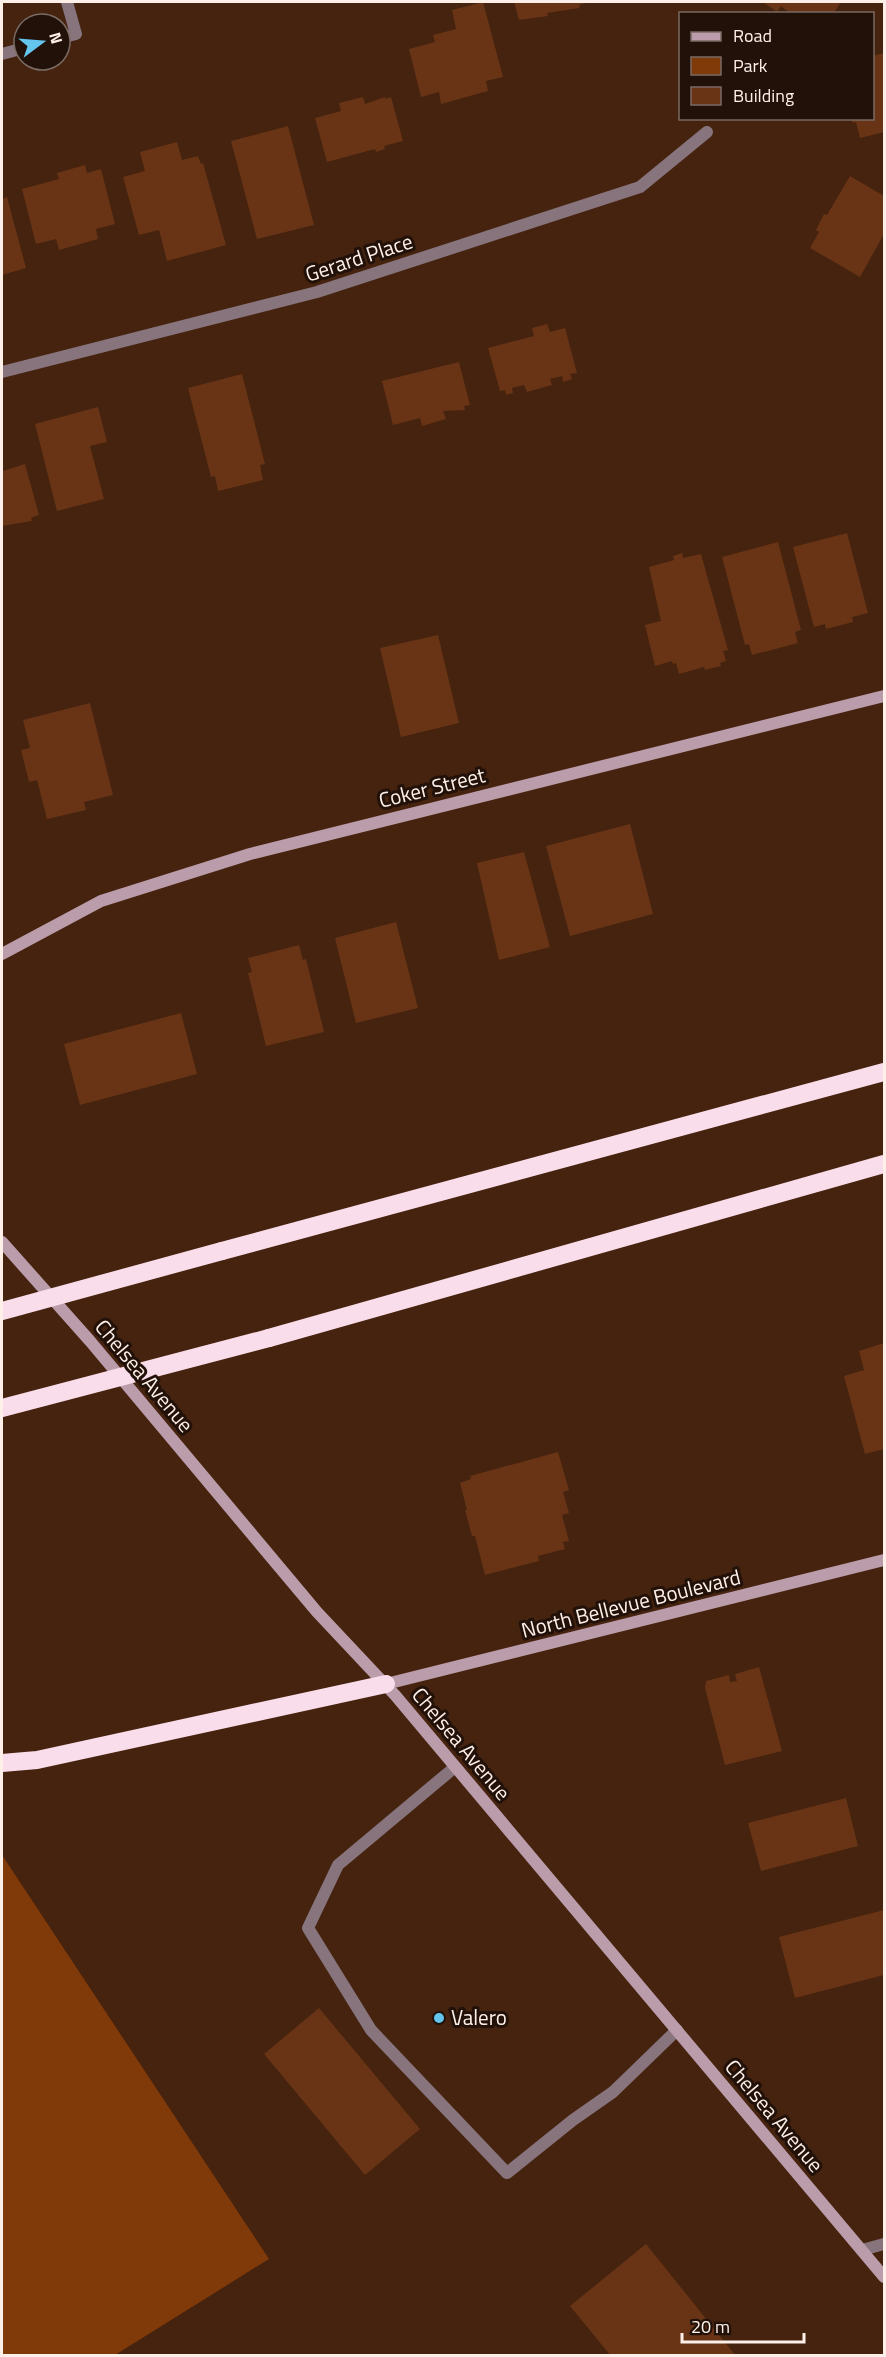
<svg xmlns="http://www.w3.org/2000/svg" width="886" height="2357" viewBox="0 0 886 2357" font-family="'Titillium Web',sans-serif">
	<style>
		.green { fill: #803908 }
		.building { fill: #683415 }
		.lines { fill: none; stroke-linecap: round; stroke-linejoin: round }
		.lane { stroke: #87747d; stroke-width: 12 }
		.street { stroke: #87747d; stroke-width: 12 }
		.secondary { stroke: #bb9caa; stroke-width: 12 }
		.highway { stroke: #faddea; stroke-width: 18 }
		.highway-bridge { stroke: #faddea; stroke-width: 18 }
		.poi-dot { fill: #64c5ee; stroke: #211109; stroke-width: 2 }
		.labels { text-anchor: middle; stroke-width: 6; stroke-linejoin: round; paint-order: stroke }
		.street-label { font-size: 21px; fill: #fef0e9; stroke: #211109 }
		.poi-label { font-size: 21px; fill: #fef0e9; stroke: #211109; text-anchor: start }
	</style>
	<rect width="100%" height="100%" fill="#45230f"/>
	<path class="green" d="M2,1855L269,2259L115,2355H2Z"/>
	<path class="building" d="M483,2L503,77L486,81L488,91L441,104L439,92L421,97L409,49L435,42L433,35L456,29L452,10Z
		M514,2H589L579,5L580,8L547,13L548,16L519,20Z
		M763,2H841L833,14H791L781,6L777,12Z
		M884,53V132L860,138L856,122L853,123L851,118H872V56Z
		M363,97L365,104L385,97V99L391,97L403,141L384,146L385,149L376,152L375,149L327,162L315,118L341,111L339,103Z
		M288,126L314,225L257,239L231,141Z
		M177,142L182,160L198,156L201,164L203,163L226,245L167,261L159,230L139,235L123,177L145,171L140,152Z
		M85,165L87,173L101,169L115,224L96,229L98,239L59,250L56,239L36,244L22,189L59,179L57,173Z
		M850,176L884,196V234L860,277L810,248L819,232L816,230L824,214L827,215Z
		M7,197L26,268L2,275V199Z
		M547,324L550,332L565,328L577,373L570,374L572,379L563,382L562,376L550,379L552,385L527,392L524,385L512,388L513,393L506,395L505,390L500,391L488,348L534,336L532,328Z
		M459,362L470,405L464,406L465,410L443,411L446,419L422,426L420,418L393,425L382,381Z
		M242,374L265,464L260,465L263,480L218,491L215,476L211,477L188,388Z
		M98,407L107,442L90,446L104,499L57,511L35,424Z
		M25,464L39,515L31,518L32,521L2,526V466L3,471Z
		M847,533L868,613L852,617L853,622L826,629L825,624L814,627L793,547Z
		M778,542L801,630L795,632L798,643L752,655L749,644L745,645L722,557Z
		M682,553L683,558L701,554L728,650L723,651L726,661L720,663L721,666L705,670L704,667L679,674L676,663L673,664L672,661L655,666L645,625L661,621L649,567L674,560L673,556Z
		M438,635L459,723L401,737L380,648Z
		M90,703L113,795L84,802L86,810L47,819L37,780L29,782L21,750L30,748L23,720Z
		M630,824L653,914L570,936L546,846Z
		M524,852L550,947L499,960L477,863Z
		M396,922L418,1008L356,1023L335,938Z
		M299,945L303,960L306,959L324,1032L266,1046L248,973L252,972L248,958Z
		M181,1013L197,1074L80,1105L64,1044Z
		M884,1343V1449L865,1454L844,1376L864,1370L859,1351Z
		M558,1452L569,1490L563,1492L569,1513L562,1515L569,1541L563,1542L565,1549L538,1556L539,1561L485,1575L475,1536H472L465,1510H467L460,1483L471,1479L470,1476Z
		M759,1667L782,1751L725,1765L705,1688L706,1681L729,1675L730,1682L737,1681L735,1674Z
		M846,1798L858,1846L761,1871L748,1823Z
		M884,1910V1975L795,1998L779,1937Z
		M319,2008L420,2129L365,2175L264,2054Z
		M646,2244L736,2356H611L570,2306Z"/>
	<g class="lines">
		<path class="lane" d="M60,38L76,34L67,2
			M2,54L24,48
			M455,1767L338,1865L308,1928L371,2030L507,2173L573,2120L613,2092L677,2030"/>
		<path class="street" d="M2,372L317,292L640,187L707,132
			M862,2250L884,2244"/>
		<path class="secondary" d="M2,954L101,901L250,854L884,696
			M2,1242L90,1341L317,1612L395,1695L884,2277
			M386,1684L884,1560"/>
		<path class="highway" d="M222,1251L884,1072
			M269,1338L884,1164
			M2,1763L37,1760L386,1684"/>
		<path class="highway-bridge" d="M2,1311L222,1251
			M2,1408L269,1338"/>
	</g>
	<circle class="poi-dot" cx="439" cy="2018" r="6"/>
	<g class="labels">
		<g class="street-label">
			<text transform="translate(359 258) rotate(-18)" y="7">Gerard Place</text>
			<text transform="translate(432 788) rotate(-14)" y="7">Coker Street</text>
			<text transform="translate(144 1376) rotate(50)" y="7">Chelsea Avenue</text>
			<text transform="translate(631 1604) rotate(-14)" y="7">North Bellevue Boulevard</text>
			<text transform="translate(461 1744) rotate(50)" y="7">Chelsea Avenue</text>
			<text transform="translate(774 2116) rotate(50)" y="7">Chelsea Avenue</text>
		</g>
		<g class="poi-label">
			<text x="451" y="2025">Valero</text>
		</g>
	</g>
	<rect width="886" height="2357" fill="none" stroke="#fef0e9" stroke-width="6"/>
	<rect x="679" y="12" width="195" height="108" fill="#211109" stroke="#796a63" stroke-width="1.5"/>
	<rect x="691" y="32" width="30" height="9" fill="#bb9caa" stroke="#796a63" stroke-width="1.5"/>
	<text x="733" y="42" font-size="18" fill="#fef0e9">Road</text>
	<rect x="691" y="57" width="30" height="18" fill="#803908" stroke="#796a63" stroke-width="1.5"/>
	<text x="733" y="72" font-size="18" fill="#fef0e9">Park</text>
	<rect x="691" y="87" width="30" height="18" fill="#683415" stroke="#796a63" stroke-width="1.5"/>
	<text x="733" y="102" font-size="18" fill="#fef0e9">Building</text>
	<g transform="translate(42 42) rotate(74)"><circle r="28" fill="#211109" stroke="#796a63" stroke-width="1.5"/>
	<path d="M0-4.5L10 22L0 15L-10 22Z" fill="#64c5ee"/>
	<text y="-9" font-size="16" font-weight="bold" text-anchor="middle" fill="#fef0e9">N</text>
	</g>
	<path d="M682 2333v9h122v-9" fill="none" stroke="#fef0e9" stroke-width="3"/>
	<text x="691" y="2333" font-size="18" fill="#fef0e9" stroke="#211109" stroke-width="4.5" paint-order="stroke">20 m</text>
</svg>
